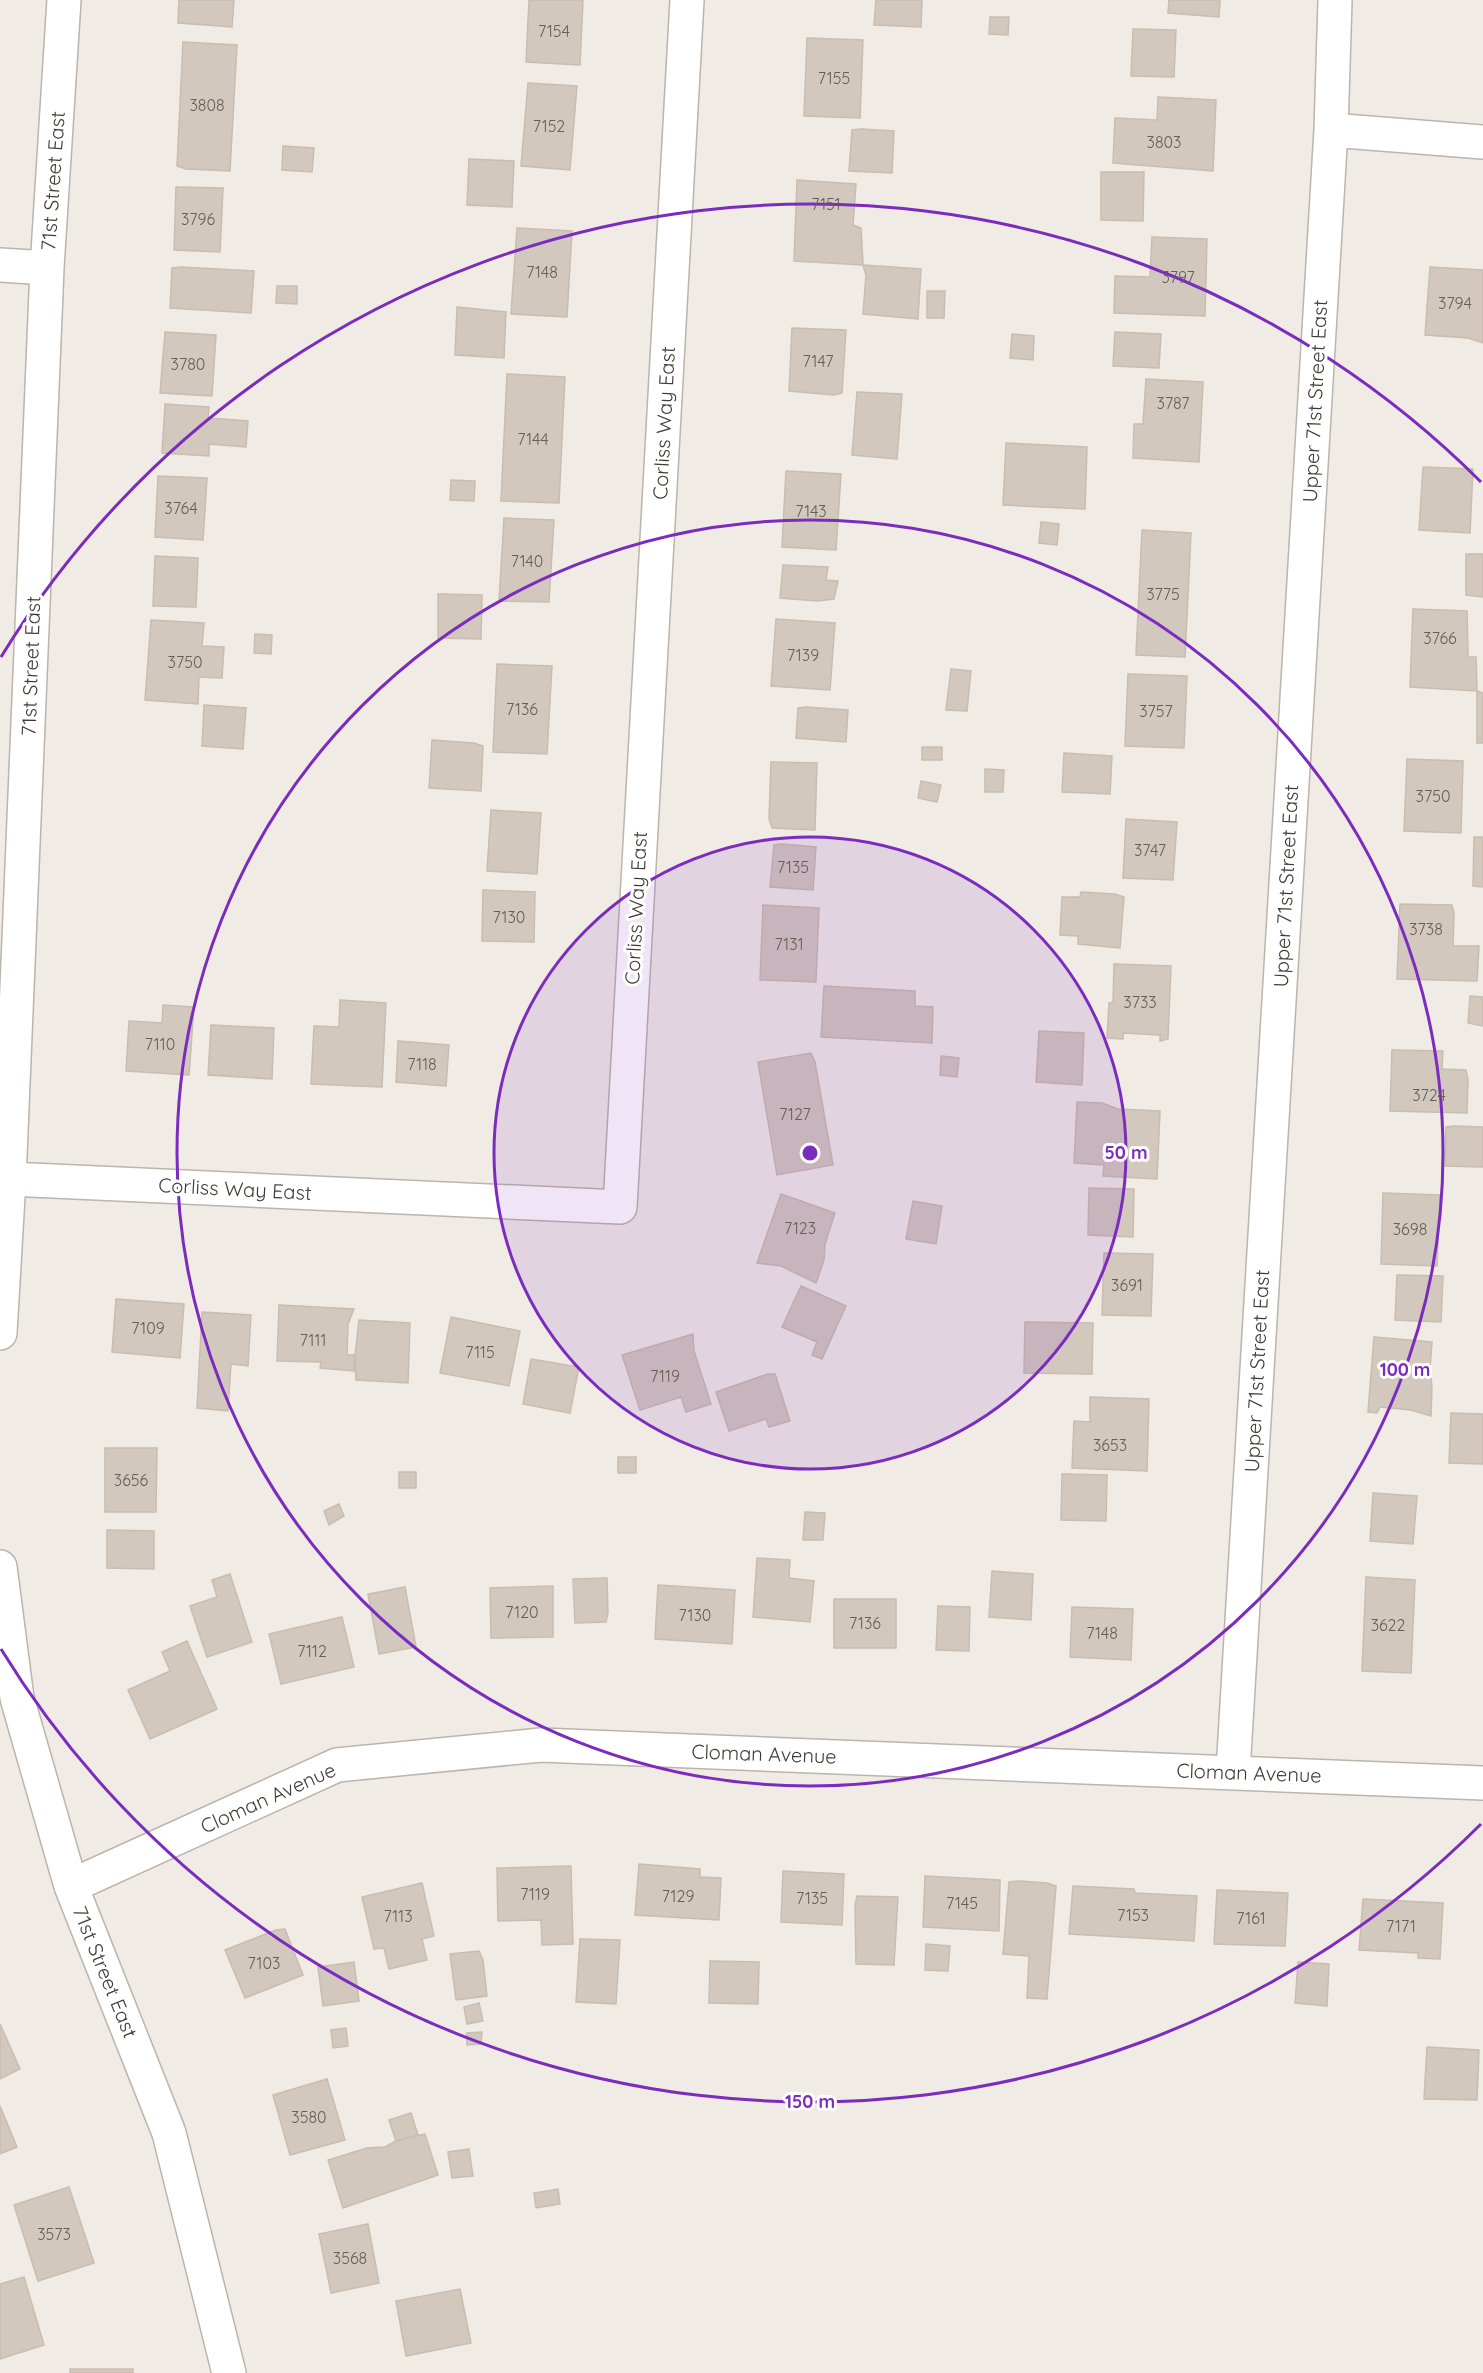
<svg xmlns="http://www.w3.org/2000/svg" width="1483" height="2373" viewBox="0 0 1483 2373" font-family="Quicksand,sans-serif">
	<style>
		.building { fill: #d3c8be; stroke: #cabcaf; stroke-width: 1.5 }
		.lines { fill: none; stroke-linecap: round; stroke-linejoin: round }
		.minor-casing { stroke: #bdb4ab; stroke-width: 36 }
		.minor { stroke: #fff; stroke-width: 33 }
		.ring { fill: none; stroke: #7b2cbf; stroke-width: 3 }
		.labels { text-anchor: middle; stroke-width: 6; stroke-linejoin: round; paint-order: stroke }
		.number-label { font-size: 16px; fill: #665e57 }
		.street-label { font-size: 20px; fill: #413b35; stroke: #fff }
		.centre { fill: #7b2cbf; stroke: #fff; stroke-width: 3 }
		.ring-label { font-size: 18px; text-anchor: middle; font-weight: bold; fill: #7b2cbf; stroke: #fff; stroke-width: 6; stroke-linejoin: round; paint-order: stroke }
	</style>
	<rect width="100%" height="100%" fill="#f0ebe4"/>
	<path class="building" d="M179,0H234L232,27L178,23Z
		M529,0H583L580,65L526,62Z
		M876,0H922L921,27L874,25Z
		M1169,0H1220L1219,17L1168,13Z
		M990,17H1009L1008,35L989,34Z
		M1133,29L1176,30L1174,77L1131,76Z
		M807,38L863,40L860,118L804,116Z
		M183,42L237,45L230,171L186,169L177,166Z
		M528,83L577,86L570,170L521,166Z
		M1158,97L1216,100L1213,171L1113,163L1115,118L1157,120Z
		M861,129L894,131L892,173L849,171L852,130Z
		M283,146L314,148L312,172L282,170Z
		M469,159L514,161L512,207L467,205Z
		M1101,172H1144L1143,221L1101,220Z
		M797,180L856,184L853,225L861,228L863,265L794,261Z
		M176,187L223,188L220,252L174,250Z
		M517,228L572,231L567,317L511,314Z
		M1152,237L1207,239L1205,316L1114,313L1115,276L1150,277Z
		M863,265L921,269L918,319L863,314L866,275Z
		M181,267L254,271L251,313L170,308L172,268Z
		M1430,267L1483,270V343L1468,338L1425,335Z
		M277,286H297V304L276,303Z
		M927,291H945L944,318H927Z
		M457,307L506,312L504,358L455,355Z
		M792,328L846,330L842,393L834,395L789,391Z
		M165,332L216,335L212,396L160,393Z
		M1115,332L1161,334L1159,368L1113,366Z
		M1012,334L1034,336L1033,360L1010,358Z
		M507,374L565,377L559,503L501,501Z
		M1146,379L1203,382L1199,462L1133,458L1134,424H1143Z
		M857,392L902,394L897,459L852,455Z
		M165,404L209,407L208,418L248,421L246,447L209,444V456L162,453Z
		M1006,443L1087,447L1085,509L1003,505Z
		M1423,467L1473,469L1470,533L1419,530Z
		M786,471L841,474L836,550L782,547Z
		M158,476L207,478L203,540L155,537Z
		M451,480L475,481L474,501L450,500Z
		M504,518L554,520L549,602L499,601Z
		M1041,522L1059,524L1057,545L1039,543Z
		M1142,530L1191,533L1185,657L1136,655Z
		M1466,554H1483V597L1466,595Z
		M155,556L198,558L196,607L153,606Z
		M783,565L828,567L826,580L838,581L834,599L817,601L780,598Z
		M438,594L482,595L481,639L438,638Z
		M1413,609L1467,611L1468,657H1476L1477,691L1410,687Z
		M776,619L835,623L830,690L771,686Z
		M151,620L204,623L202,646L224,647L222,678L199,677L198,704L145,700Z
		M255,634L272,635L271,654L254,653Z
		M497,664L552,666L547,754L493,752Z
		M951,669L971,671L967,711L946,710Z
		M1128,674L1187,676L1184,748L1125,746Z
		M1477,691L1483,693V743H1477Z
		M204,705L246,708L243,749L202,746Z
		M806,707L848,710L846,742L796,738L798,708Z
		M432,740L474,743L483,746L481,791L429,788Z
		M922,747H942V760H922Z
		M1064,753L1112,756L1110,794L1062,792Z
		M1407,759L1463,761L1461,833L1404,831Z
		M771,762L817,763L815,830L772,828L769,819Z
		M985,769L1004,770L1003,792H985Z
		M921,781L941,785L937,802L918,798Z
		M491,810L541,813L537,874L487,871Z
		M1126,819L1177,822L1173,880L1123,878Z
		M1474,837H1483V887L1473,886Z
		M782,844L816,847L813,890L770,887L774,845Z
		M483,890L535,892L534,942L482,941Z
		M1081,892L1115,894L1124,897L1120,948L1078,944V936L1060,935L1062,897H1080Z
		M1400,904L1452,905L1454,913L1453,946H1479L1477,981L1397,979Z
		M763,905L819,908L816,982L760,980Z
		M1114,964L1171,966L1168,1039L1160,1041V1035L1123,1033V1039L1107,1038L1109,1003L1113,1002Z
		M824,986L915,991V1006L933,1007L932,1043L821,1037Z
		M1470,996L1483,997V1026L1468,1023Z
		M340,1000L386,1003L382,1087L311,1084L314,1026L339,1027Z
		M163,1005L194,1007L189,1075L126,1071L129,1021L162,1023Z
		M211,1025L274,1028L272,1079L208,1075Z
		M1039,1031L1084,1033L1082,1085L1036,1082Z
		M398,1041L449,1045L446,1086L396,1082Z
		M1392,1050L1443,1051L1442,1069L1466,1070L1468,1079L1467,1113L1390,1111Z
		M811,1053L815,1062L833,1165L777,1175L758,1062Z
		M941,1056L959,1058L957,1077L940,1075Z
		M1077,1102L1102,1103L1118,1109L1160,1111L1157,1179L1103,1176L1104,1165L1074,1163Z
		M1454,1126L1483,1127V1167L1445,1166L1446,1127Z
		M1089,1188L1134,1189L1133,1237L1088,1235Z
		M1383,1193L1440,1195L1437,1266L1381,1264Z
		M781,1194L835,1213L825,1244L824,1260L816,1283L781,1266L757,1263Z
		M913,1201L942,1206L936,1244L906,1239Z
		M1104,1253L1153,1254L1151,1316L1102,1315Z
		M1397,1275L1443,1276L1441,1322L1395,1320Z
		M801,1286L846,1306L822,1359L812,1355L817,1342L782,1327Z
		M116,1299L184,1304L180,1358L112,1352Z
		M279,1305L354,1309L348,1324L347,1355H355L354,1371L320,1368L321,1362L277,1361Z
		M202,1312L251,1315L248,1366L231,1364L228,1411L197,1408Z
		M451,1317L520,1331L509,1386L440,1373Z
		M359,1320L410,1323L408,1383L356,1380L355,1355Z
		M1025,1322L1093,1323L1092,1374L1024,1373Z
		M693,1334L694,1351L711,1404L686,1412L681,1397L640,1410L622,1355Z
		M1374,1337L1432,1342L1430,1369L1432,1387L1431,1416L1411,1410L1380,1407L1377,1413L1368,1412Z
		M531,1359L579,1367L570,1413L523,1404Z
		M768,1374H775L790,1421L769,1427L766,1419L729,1431L716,1392Z
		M1090,1397L1149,1399L1147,1471L1072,1468L1074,1421L1090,1422Z
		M1451,1413L1483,1414V1464L1449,1463Z
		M105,1448H157L156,1512H105Z
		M618,1457H636V1473H618Z
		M399,1472H416V1488H399Z
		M1062,1474L1107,1475L1106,1521L1061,1520Z
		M1373,1493L1417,1496L1413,1544L1370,1541Z
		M339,1504L344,1516L329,1525L324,1511Z
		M805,1512L825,1513L823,1540H803Z
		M107,1530L154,1531V1569L107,1568Z
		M757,1558L790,1560L789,1578L814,1581L810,1622L753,1617Z
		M992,1571L1033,1574L1031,1620L989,1617Z
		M230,1574L252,1642L207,1657L190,1606L217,1597L212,1580Z
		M1366,1577L1415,1580L1411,1673L1362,1671Z
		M607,1578L608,1613L606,1622L575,1623L573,1579Z
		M658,1585L735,1590L732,1644L655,1639Z
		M553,1586V1637L491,1638L490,1588Z
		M405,1587L416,1647L379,1654L368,1594Z
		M834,1599H896V1648H834Z
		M938,1606L970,1607L969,1651L936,1650Z
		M1072,1607L1133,1609L1131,1660L1070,1657Z
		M342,1617L354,1667L281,1684L269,1634Z
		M187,1641L217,1709L150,1739L128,1690L170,1671L162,1652Z
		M639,1864L700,1869V1877L721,1878L719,1920L635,1915Z
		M571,1866L573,1944L542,1945L541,1920L498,1921L497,1868Z
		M783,1871L844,1874L842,1925L781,1922Z
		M925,1876L1000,1880L999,1931L923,1927Z
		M1019,1881L1047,1883L1056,1886L1047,1999L1027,1998L1029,1956L1003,1954L1009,1882Z
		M422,1883L434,1936L422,1939L427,1960L389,1969L384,1948L374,1949L362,1897Z
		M1073,1886L1134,1889L1135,1893L1197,1896L1194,1941L1069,1934Z
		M1217,1890L1288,1893L1285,1946L1214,1944Z
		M857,1896L898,1897L894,1965L856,1964L855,1905Z
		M1363,1899L1443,1903L1440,1959L1418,1958V1953L1359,1950Z
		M285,1929L303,1975L245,1998L225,1950L276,1930Z
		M580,1939L620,1940L616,2004L576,2002Z
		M926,1944L950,1946L948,1971L925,1970Z
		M479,1951L483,1960L487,1996L456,2000L450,1954Z
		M710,1961L759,1962L758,2004L709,2003Z
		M354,1962L359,2001L323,2006L318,1967Z
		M1298,1962L1329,1964L1327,2006L1295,2003Z
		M479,2003L483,2021L467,2024L464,2007Z
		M0,2024L20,2069L0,2079Z
		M346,2028L348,2046L333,2048L331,2030Z
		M482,2032L481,2044L467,2045V2033Z
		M1427,2047L1479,2050L1477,2100L1424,2099Z
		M327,2079L345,2140L290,2155L273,2095Z
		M0,2106L17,2147L0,2154Z
		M411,2113L418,2135L396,2141L389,2120Z
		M425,2134L438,2175L343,2208L328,2160L367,2148L385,2147L396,2141Z
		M469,2149L473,2176L452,2178L448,2152Z
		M69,2187L94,2263L38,2281L14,2205Z
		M558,2189L560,2204L536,2208L534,2193Z
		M368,2224L379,2283L331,2293L319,2234Z
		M24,2277L44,2345L0,2359V2284Z
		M460,2289L471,2343L406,2356L396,2301Z
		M70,2369H133V2373H70Z"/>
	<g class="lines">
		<defs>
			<path id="minor" d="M1331,130L1483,142
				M0,265L47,268
				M9,1179L620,1207L687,0
				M0,1333L9,1179L47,268L64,0
				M0,1567L17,1698L71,1886L169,2133L229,2373
				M1233,1772L1331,130L1335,0
				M71,1886L337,1765L541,1745L1483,1783"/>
		</defs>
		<use href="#minor" class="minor-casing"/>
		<use href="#minor" class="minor"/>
	</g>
	<circle cx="810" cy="1153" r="316" fill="#7b2cbf" fill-opacity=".12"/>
	<g class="ring">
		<circle cx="810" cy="1153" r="316"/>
		<circle cx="810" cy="1153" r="633"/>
		<path d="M1481 1824A949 949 0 0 1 1 1649M1 657A949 949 0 0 1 1481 482"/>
	</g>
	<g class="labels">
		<g class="number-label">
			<text x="554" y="37">7154</text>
			<text x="834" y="84">7155</text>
			<text x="207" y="111">3808</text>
			<text x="549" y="132">7152</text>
			<text x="1164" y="148">3803</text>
			<text x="826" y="210">7151</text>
			<text x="198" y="225">3796</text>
			<text x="542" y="278">7148</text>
			<text x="1178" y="283">3797</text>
			<text x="1455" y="309">3794</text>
			<text x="818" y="367">7147</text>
			<text x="188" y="370">3780</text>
			<text x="1173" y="409">3787</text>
			<text x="533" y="445">7144</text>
			<text x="181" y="514">3764</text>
			<text x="811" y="517">7143</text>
			<text x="527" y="567">7140</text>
			<text x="1163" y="600">3775</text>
			<text x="1440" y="644">3766</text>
			<text x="803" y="661">7139</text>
			<text x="185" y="668">3750</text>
			<text x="522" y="715">7136</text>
			<text x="1156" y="717">3757</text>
			<text x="1433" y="802">3750</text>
			<text x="1150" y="856">3747</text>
			<text x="793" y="873">7135</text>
			<text x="509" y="923">7130</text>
			<text x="1426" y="935">3738</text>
			<text x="789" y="950">7131</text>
			<text x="1140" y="1008">3733</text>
			<text x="160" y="1050">7110</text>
			<text x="422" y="1070">7118</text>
			<text x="1429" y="1101">3724</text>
			<text x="795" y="1120">7127</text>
			<text x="800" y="1234">7123</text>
			<text x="1410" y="1235">3698</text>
			<text x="1127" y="1291">3691</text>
			<text x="148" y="1334">7109</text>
			<text x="313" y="1346">7111</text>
			<text x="480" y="1358">7115</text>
			<text x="665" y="1382">7119</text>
			<text x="1110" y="1451">3653</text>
			<text x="131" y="1486">3656</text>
			<text x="522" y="1618">7120</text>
			<text x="695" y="1621">7130</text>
			<text x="865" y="1629">7136</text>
			<text x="1388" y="1631">3622</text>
			<text x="1102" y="1639">7148</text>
			<text x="312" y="1657">7112</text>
			<text x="535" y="1900">7119</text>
			<text x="678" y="1902">7129</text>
			<text x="812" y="1904">7135</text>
			<text x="962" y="1909">7145</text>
			<text x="1133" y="1921">7153</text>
			<text x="398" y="1922">7113</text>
			<text x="1251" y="1924">7161</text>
			<text x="1401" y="1932">7171</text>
			<text x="264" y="1969">7103</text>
			<text x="309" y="2123">3580</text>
			<text x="54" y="2240">3573</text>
			<text x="350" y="2264">3568</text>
		</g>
		<g class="street-label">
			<text transform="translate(53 181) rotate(-86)" y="7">71st Street East</text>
			<text transform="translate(1315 401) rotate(-87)" y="7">Upper 71st Street East</text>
			<text transform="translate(664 423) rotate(-87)" y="7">Corliss Way East</text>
			<text transform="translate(31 666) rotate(-88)" y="7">71st Street East</text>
			<text transform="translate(1286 886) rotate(-87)" y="7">Upper 71st Street East</text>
			<text transform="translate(636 908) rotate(-87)" y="7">Corliss Way East</text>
			<text transform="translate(235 1189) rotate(3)" y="7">Corliss Way East</text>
			<text transform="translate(1257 1371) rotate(-87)" y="7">Upper 71st Street East</text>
			<text transform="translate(764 1754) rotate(2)" y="7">Cloman Avenue</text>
			<text transform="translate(1249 1773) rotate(2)" y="7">Cloman Avenue</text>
			<text transform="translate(268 1798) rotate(-24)" y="7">Cloman Avenue</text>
			<text transform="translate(105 1972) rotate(68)" y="7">71st Street East</text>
		</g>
	</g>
	<circle cx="810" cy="1153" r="9" class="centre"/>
	<g class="ring-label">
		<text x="1126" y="1159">50 m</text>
		<text x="1405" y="1376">100 m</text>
		<text x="810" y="2108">150 m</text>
	</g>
</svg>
